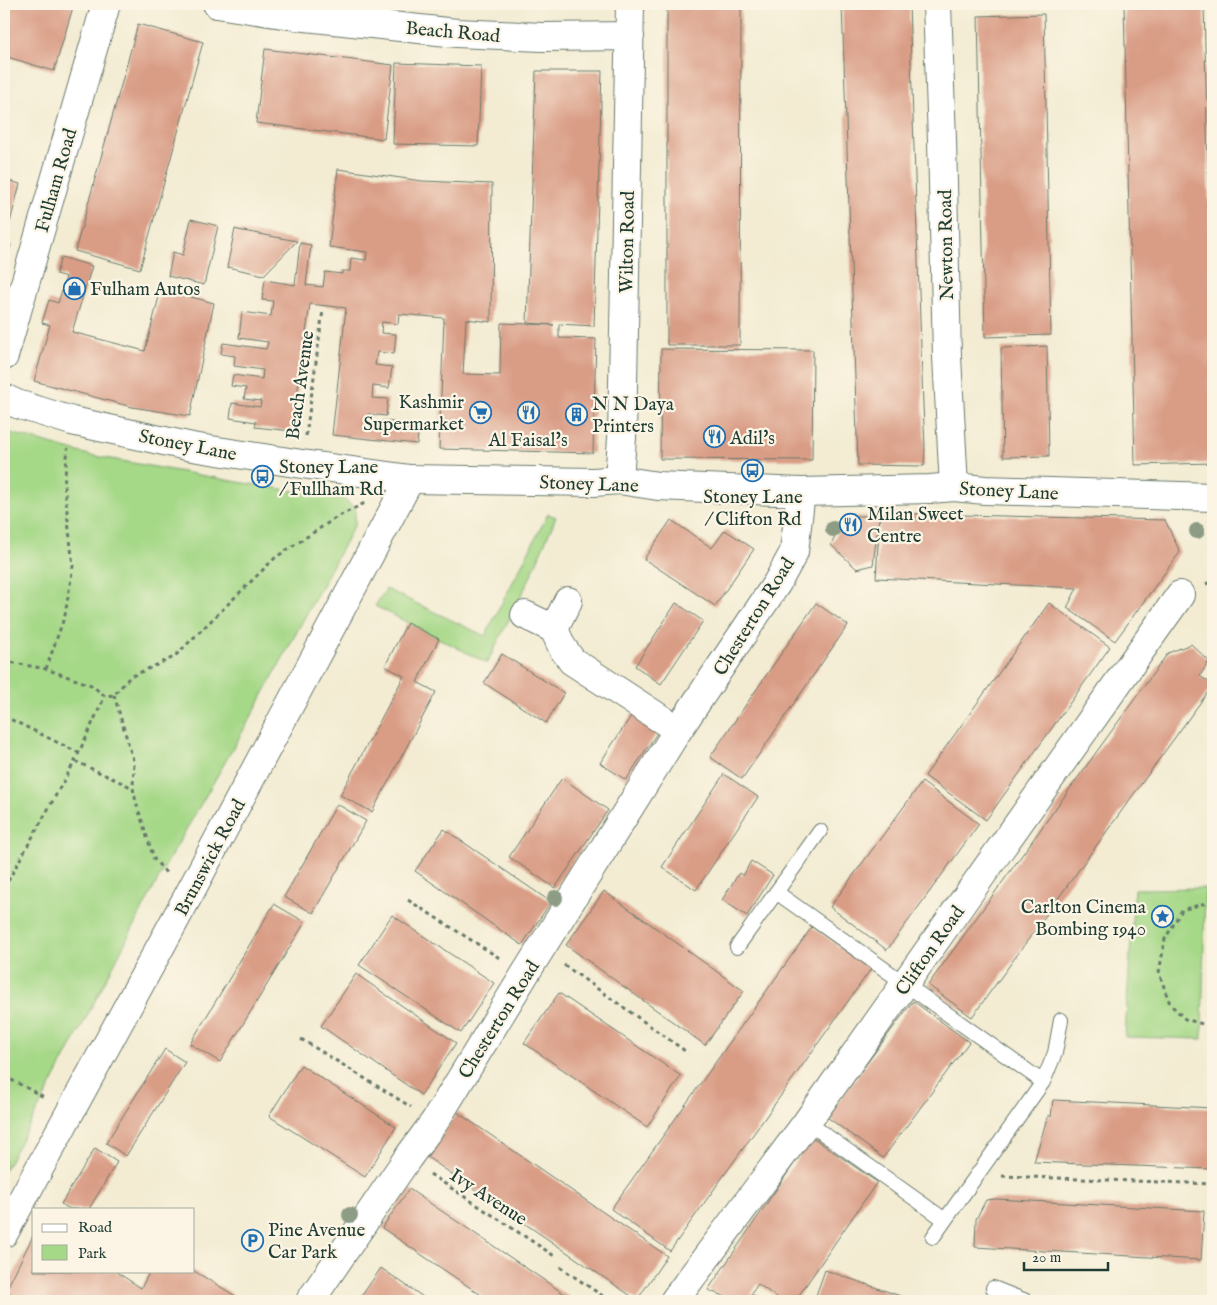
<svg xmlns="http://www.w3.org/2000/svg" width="1217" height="1305" viewBox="0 0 1217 1305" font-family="'IM FELL English',serif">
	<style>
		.green { fill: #a5d887; stroke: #628a5e }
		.building { fill: #d99c85 }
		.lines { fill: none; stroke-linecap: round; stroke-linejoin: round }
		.service-casing { stroke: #697a6c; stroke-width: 16 }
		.minor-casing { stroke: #697a6c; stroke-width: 30 }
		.tertiary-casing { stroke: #697a6c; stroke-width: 30 }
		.path { stroke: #697a6c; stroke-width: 3; stroke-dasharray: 4 4; stroke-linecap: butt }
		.service { stroke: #fff; stroke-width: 14 }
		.minor { stroke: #fff; stroke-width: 28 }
		.tertiary { stroke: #fff; stroke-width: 28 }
		.tree { fill: #8d9d85 }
		.labels { text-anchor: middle; stroke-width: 4.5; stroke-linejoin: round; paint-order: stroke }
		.street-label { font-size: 19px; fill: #1f3d34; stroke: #fcf5e5 }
		.poi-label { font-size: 19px; fill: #1f3d34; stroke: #fcf5e5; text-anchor: start }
	</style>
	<rect width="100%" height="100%" fill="#fcf5e5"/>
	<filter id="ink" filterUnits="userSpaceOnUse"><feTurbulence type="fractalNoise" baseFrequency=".02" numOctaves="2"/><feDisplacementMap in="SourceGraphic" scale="10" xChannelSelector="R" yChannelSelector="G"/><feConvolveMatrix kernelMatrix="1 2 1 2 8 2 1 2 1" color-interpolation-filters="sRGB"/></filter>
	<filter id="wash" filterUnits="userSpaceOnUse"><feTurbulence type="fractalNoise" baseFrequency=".0096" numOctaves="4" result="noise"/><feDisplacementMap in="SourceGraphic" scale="20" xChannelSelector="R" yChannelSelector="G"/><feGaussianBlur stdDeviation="1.12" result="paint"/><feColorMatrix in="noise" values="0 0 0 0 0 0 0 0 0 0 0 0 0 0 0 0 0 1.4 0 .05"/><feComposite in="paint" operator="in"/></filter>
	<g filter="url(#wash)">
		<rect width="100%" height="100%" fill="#f3ecd3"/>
		<path class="green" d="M4,431L89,455L238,482L344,499L355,508V524L251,717L163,870L48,1091L4,1171Z
			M548,514L556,517L529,580L487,663L375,606L386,589L485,636Z
			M1205,888L1202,1039L1125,1037L1134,889Z"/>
		<g id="blocks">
			<path class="building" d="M4,4H62L73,7L54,71L4,56Z
				M667,4H741L740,345H667Z
				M842,4H909L923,405L925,447L924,466L858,465Z
				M1124,4H1204L1212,333L1213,463L1135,465Z
				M1044,14L1051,335L985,337L978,16Z
				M138,24L203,42L140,269L75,251Z
				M265,49L393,65L384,139L256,123Z
				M396,63L481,66L478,146L393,144Z
				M536,71H602L594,326L559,324V338L596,339L593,453L439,449L444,318L399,314L398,324L382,322L381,333L396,334L394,354L377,352L376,359L375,365L392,367L389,388L373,386L372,398L388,399L386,416L368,414L367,424L382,426V421L419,425L417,444L332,435L346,308L310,304L292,431L255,427L256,422L230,418L232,403L260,407L261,401L244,399L246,388L231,386L233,375L262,379L263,370L234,366L235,356L221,354L223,343L266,349L268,342L239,338L242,312L271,316L273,301L262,300L265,280L295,285L300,243L311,245L306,285L323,287L325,272L342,274V271H350L351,258L366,260L367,252L329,247L338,169L422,181L492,184L491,322L466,319L463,374L500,375L501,323L554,325L527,323Z
				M4,179L20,184L8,230L4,229Z
				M191,219L218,226L204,285L168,276L173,252L183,255Z
				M235,229L238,230L297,241L264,275L227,267Z
				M4,242L11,245L4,265Z
				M61,257L92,266L72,332L145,351L161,289L214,303L190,416L132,407L34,381L50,325L42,323L49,300L58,303L66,277L56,274Z
				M1047,346L1049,456L1003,457L1001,348Z
				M661,349L813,350L812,460L660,459Z
				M880,513L1165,520L1180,552L1115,641L1067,608L1077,588L876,578Z
				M846,516H879L873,565L857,569L831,545Z
				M671,520L712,548L725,530L754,549L715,606L644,559Z
				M676,603L703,621L661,684L635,666Z
				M816,603L848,625L742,779L710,757Z
				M1049,603L1110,647L986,820L925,776Z
				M407,623L439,639L417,682L436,692L372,812L340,795L404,676L385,666Z
				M1191,644L1209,661L1200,676L1213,685L972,1017L928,985L1168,653Z
				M502,654L564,693L546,723L484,683Z
				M633,713L659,730L626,780L600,763Z
				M724,774L758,797L696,890L662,867Z
				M562,778L608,810L555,888L509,857Z
				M922,782L979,824L887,950L830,907Z
				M337,804L366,821L313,913L284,897Z
				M444,829L551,902L522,945L415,871Z
				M751,861L773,875L747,916L722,900L739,873L743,876Z
				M604,891L744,991L705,1045L566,945Z
				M274,904L305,922L220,1062L190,1044Z
				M392,915L494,983L461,1033L359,965Z
				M812,927L871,969L670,1251L611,1209Z
				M356,974L456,1043L421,1095L321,1026Z
				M559,993L681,1076L647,1127L524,1043Z
				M913,1001L969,1042L883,1158L827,1117Z
				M165,1049L185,1062L126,1156L106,1143Z
				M301,1065L396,1127L365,1177L269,1116Z
				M1053,1100L1213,1108L1211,1169L1034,1162L1048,1115L1051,1117Z
				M457,1112L667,1256L637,1300L427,1157Z
				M812,1137L877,1182L795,1301H782L758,1284L751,1294L765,1301H736L708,1290Z
				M95,1148L117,1162L89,1209H70L61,1204Z
				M409,1189L566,1295L576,1301H490L382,1228Z
				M996,1199L1204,1211L1201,1260L975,1247L976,1219L986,1200Z
				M34,1234V1271H115L141,1288L150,1271H194L244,1301H22L6,1290Z
				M381,1268L429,1301H358Z
				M825,1270L915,1301H814Z"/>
		</g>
	</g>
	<g filter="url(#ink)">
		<use href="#blocks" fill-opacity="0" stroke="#697a6c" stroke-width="1"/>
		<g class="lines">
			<defs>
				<path id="service" d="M776,892L1043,1082
					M737,947L820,831
					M807,1122L945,1220
					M933,1237L1043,1082L1055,1053L1061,1020
					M993,1288L1026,1301"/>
				<path id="minor" d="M217,4L296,16L457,33L542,37L630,36
					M937,4L942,140L947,357L954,487
					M4,356L106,4
					M619,480L622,438L630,4
					M568,601L554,629L562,647L572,661L678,730
					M525,615L554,629
					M4,1233L187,898L410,479
					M310,1301L407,1159L435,1121L525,974L678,730L777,583L794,552L801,492
					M674,1301L807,1122L1180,595"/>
				<path id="tertiary" d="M4,398L17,404L72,421L192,447L302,464L410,479L594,482L619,480L658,486L801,492L930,489L954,487L985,490L1213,497"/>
			</defs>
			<use href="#service" class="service-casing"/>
			<use href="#minor" class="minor-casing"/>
			<use href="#tertiary" class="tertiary-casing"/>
			<path class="path" d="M306,436L323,310
				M1206,584L1213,581
				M4,661L46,669L91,685L105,696L114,695L130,677L174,657L276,557L337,517L365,503
				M46,669L65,615L73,566L64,484L68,448
				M114,695L134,763L133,788L136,802L154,859L167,874
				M4,716L79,753
				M75,761L133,788
				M4,888L75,761L105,696
				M408,900L501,959
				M1213,903L1202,904L1182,910L1165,939L1159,973L1170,1004L1185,1019L1213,1027
				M564,965L688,1053
				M301,1039L411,1107
				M4,1076L46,1098
				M430,1174L556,1257
				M1002,1176L1213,1184
				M560,1267L610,1301"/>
			<use href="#service" class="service"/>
			<use href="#minor" class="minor"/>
			<use href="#tertiary" class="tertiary"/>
		</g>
		<g class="tree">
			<circle cx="833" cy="529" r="8"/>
			<circle cx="1197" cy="531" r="8"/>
			<circle cx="555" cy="898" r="8"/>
			<circle cx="350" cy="1215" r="8"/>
		</g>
	</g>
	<defs>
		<symbol id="shop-ring" viewBox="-11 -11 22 22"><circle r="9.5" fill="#fcf5e5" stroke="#1f6fb2" stroke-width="1.5"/><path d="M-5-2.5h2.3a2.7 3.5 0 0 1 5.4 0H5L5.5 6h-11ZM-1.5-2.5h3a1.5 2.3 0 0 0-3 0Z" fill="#1f6fb2"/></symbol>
		<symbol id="supermarket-ring" viewBox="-11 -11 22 22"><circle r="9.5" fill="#fcf5e5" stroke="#1f6fb2" stroke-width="1.5"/><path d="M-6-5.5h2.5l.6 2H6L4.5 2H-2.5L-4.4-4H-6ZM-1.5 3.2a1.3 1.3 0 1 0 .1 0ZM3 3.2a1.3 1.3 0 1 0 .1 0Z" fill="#1f6fb2"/></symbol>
		<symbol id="restaurant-ring" viewBox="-11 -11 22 22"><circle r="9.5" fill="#fcf5e5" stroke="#1f6fb2" stroke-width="1.5"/><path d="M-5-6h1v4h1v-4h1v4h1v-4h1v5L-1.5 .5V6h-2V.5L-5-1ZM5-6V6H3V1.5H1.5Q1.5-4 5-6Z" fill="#1f6fb2"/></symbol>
		<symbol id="building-ring" viewBox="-11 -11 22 22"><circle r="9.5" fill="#fcf5e5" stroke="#1f6fb2" stroke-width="1.5"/><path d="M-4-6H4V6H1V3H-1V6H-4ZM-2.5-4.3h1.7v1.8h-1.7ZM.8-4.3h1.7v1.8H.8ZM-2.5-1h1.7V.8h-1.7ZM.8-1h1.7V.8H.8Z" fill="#1f6fb2"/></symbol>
		<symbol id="bus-ring" viewBox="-11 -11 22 22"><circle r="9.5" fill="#fcf5e5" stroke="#1f6fb2" stroke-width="1.5"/><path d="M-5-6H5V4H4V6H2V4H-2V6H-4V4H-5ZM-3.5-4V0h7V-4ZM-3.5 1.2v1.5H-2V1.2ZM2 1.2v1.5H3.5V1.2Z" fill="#1f6fb2"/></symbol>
		<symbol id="sight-ring" viewBox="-11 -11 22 22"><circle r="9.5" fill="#fcf5e5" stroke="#1f6fb2" stroke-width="1.5"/><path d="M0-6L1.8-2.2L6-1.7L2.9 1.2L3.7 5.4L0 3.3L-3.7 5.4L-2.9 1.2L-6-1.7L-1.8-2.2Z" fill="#1f6fb2"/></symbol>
		<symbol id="parking-ring" viewBox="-11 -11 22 22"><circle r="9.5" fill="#fcf5e5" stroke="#1f6fb2" stroke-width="1.5"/><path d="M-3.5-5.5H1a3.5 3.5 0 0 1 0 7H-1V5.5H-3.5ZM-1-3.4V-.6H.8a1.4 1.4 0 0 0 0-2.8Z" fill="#1f6fb2"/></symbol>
	</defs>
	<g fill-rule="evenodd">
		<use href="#shop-ring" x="62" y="276" width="25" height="25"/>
		<use href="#supermarket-ring" x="468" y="400" width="25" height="25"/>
		<use href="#restaurant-ring" x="516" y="400" width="25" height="25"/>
		<use href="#building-ring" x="564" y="402" width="25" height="25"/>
		<use href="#restaurant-ring" x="702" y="424" width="25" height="25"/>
		<use href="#bus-ring" x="740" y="458" width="25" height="25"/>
		<use href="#bus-ring" x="250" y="464" width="25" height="25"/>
		<use href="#restaurant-ring" x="838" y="512" width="25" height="25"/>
		<use href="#sight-ring" x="1150" y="904" width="25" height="25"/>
		<use href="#parking-ring" x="240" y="1228" width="25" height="25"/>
	</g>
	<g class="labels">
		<g class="street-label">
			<text transform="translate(453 31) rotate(5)" y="7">Beach Road</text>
			<text transform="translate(55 180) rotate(-74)" y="7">Fulham Road</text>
			<text transform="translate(626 242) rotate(-89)" y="7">Wilton Road</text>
			<text transform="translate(945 245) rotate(-91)" y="7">Newton Road</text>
			<text transform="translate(299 385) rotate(-82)" y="7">Beach Avenue</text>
			<text transform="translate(188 444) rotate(11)" y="7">Stoney Lane</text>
			<text transform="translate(589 483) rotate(2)" y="7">Stoney Lane</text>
			<text transform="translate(1009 490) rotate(3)" y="7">Stoney Lane</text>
			<text transform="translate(753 616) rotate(-58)" y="7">Chesterton Road</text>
			<text transform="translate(209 857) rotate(-62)" y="7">Brunswick Road</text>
			<text transform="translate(929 950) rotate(-55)" y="7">Clifton Road</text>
			<text transform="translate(498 1019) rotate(-58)" y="7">Chesterton Road</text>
			<text transform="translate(489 1196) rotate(33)" y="7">Ivy Avenue</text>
		</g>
		<g class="poi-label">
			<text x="90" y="295">Fulham Autos</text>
			<text x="464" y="408" text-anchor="end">Kashmir<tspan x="464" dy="22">Supermarket</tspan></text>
			<text x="592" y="410">N N Daya<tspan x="592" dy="22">Printers</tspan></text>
			<text x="730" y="444">Adil's</text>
			<text x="528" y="446" text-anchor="middle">Al Faisal's</text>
			<text x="279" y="473">Stoney Lane<tspan x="279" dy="22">/ Fullham Rd</tspan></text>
			<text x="753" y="503" text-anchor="middle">Stoney Lane<tspan x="753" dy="22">/ Clifton Rd</tspan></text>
			<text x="867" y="520">Milan Sweet<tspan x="867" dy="22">Centre</tspan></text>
			<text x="1146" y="913" text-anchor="end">Carlton Cinema<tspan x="1146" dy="22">Bombing 1940</tspan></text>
			<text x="268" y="1236">Pine Avenue<tspan x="268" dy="22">Car Park</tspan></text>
		</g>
	</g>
	<rect width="1217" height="1305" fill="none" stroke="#fcf5e5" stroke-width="20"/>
	<rect x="32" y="1208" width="162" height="65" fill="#fcf5e5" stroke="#a4ab9e"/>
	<rect x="42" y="1224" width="25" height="8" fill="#ffffff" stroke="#a4ab9e"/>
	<text x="78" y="1232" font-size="15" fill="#1f3d34">Road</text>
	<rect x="42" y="1245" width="25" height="15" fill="#a5d887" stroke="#a4ab9e"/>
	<text x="78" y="1258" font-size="15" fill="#1f3d34">Park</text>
	<path d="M1024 1262v8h84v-8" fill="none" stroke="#1f3d34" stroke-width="2.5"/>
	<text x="1032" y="1262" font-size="15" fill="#1f3d34" stroke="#fcf5e5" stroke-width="4" paint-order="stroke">20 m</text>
</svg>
